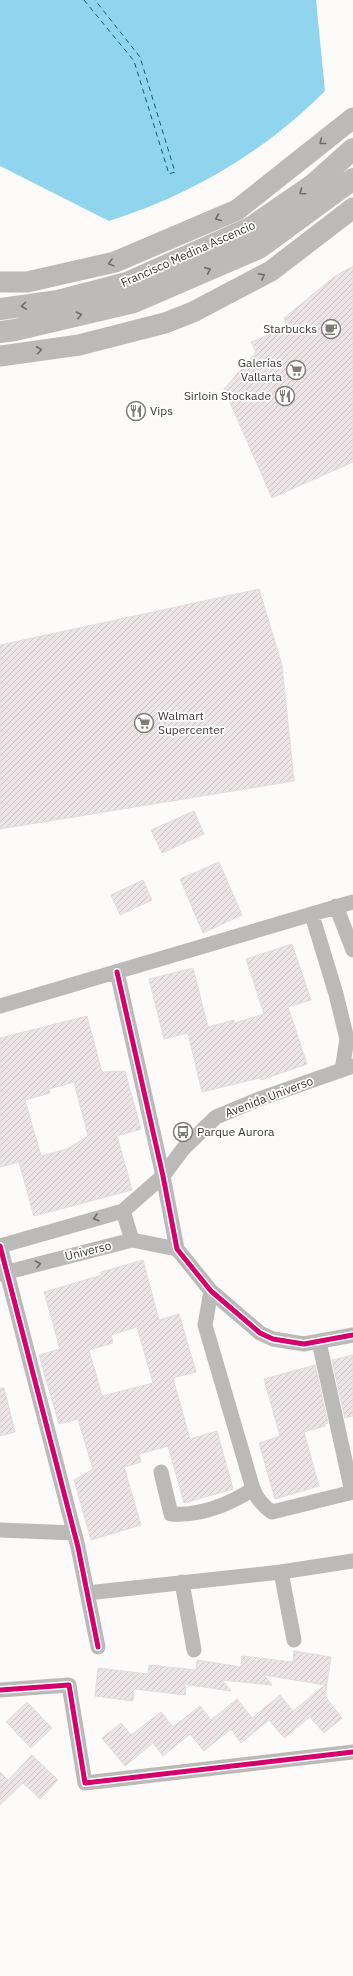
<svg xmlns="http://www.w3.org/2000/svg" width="353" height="1976" viewBox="0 0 353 1976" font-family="'IBM Plex Sans',sans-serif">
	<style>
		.water { fill: #90d4ee }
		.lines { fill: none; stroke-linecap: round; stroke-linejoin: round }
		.ferry { stroke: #0a5d76; stroke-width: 1; stroke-dasharray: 5 4; stroke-linecap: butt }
		.building { fill: url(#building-hatch); stroke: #e1ddde; fill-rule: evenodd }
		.minor { stroke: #bcbab8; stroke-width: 15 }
		.secondary { stroke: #bcbab8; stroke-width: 21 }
		.trunk { stroke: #bdbab8; stroke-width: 22 }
		.cycleway-casing { stroke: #fff; stroke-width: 8 }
		.cycleway { stroke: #d6006c; stroke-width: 5 }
		.oneway { stroke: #716b69 }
		.labels { text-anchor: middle; stroke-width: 3.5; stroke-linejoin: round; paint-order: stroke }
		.street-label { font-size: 12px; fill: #3f3734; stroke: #fff }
		.poi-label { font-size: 12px; fill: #3f3734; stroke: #fff; text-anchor: end }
	</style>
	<defs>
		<pattern id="building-hatch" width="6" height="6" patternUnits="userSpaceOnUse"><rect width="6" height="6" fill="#ede4e8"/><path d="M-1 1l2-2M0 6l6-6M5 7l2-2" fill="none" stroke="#ccc4c8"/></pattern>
	</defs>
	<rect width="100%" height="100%" fill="#fdfbf9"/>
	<path class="water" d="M0,0H316L325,91C264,152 192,195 109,221L0,166Z"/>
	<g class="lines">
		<path class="ferry" d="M84,0L134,61L169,174L175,172L140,57L95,0"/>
	</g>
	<path class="building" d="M353,266V462L272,498L224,389L256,352L251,342L287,327L284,318L334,277Z
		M259,589L282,665L294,781L0,829V645Z
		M194,811L204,834L162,853L151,830Z
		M219,862L242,915L203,933L180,879Z
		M143,880L152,900L120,915L111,895Z
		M292,944L311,1000L288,1007L307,1064L261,1080L260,1078L202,1092L188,1033L164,1039L149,979L193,968L208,1027L234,1020L235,1023L264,1014L246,959Z
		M87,1016L102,1072L125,1071L141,1129L117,1136L132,1190L34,1216L19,1162L0,1167V1038ZM74,1082L88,1136L67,1149L41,1156L25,1100L50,1093L49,1089Z
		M143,1260L159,1320L179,1314L196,1372L173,1378L190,1439L217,1431L233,1489L184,1503L168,1446L139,1454L141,1462L124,1467L141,1525L91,1540L74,1480L93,1469L78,1419L59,1424L39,1355L60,1349L44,1292L102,1275L101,1272ZM137,1327L153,1383L102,1396L89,1350L113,1343L111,1335Z
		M353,1355V1416L345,1418L332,1360Z
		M315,1365L328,1423L325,1424V1426L304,1432L319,1486L275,1499L259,1443L280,1436L264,1379Z
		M0,1388H4L15,1432L0,1436Z
		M294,1651L331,1657L325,1696L342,1718L324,1733L310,1717L284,1738L269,1720L241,1743L231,1729L204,1751L190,1734L163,1756L153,1743L125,1766L102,1738L121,1723L131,1735L161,1712L173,1727L200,1706L211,1720L237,1699L252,1718L280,1695L293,1711L325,1685L264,1675L272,1685L222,1680L231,1691L183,1684L186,1687L185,1695L134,1689L133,1701L95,1696L98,1668L148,1674L149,1665L196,1670L197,1660L241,1667L242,1656L293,1662Z
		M27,1702L52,1728L31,1748L6,1722Z
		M32,1755L58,1780L40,1799L23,1783L0,1805V1772L8,1780Z"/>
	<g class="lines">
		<path class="minor" d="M336,906L353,950
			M312,915L336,994L347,1039L342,1070
			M117,972L163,1176L177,1249L211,1291L260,1333L273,1339L304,1344L353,1335
			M0,1006L353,902
			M123,1211L132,1240
			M0,1246L78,1547L98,1647
			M0,1246L123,1211L163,1176L183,1149L216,1117L262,1098L353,1066
			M0,1274L132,1240L177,1249
			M211,1291L205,1325L253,1489C257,1499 263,1506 272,1512L353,1492
			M319,1342L352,1492
			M161,1472L171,1514C199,1516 228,1505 253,1489
			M0,1530L74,1533
			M281,1572L294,1640
			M182,1582L194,1650
			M87,1593L281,1572L353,1561
			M0,1690L69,1685L85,1783L353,1752"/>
		<path class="secondary" d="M0,282H27L115,262L237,210L353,118
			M0,356L79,345L165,323L193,312L271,271L353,208"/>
		<path class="trunk" d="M0,309L58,301L127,283L250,228L314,184L353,149
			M0,332L15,330L134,302L259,248L353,179"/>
		<defs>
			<path id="cycleway" d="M117,972L163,1176L177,1249L211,1291L260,1333L273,1339L304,1344L353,1335
				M0,1246L78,1547L98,1647
				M0,1690L69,1685L85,1783L353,1752"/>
		</defs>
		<use href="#cycleway" class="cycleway-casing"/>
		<use href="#cycleway" class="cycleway"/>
	</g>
	<defs><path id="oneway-chevron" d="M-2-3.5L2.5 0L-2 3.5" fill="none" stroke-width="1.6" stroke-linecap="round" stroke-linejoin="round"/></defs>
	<g class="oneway">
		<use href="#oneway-chevron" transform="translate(322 142) rotate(142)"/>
		<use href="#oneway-chevron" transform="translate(302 192) rotate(145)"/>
		<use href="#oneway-chevron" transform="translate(218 218) rotate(157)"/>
		<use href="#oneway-chevron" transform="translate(111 263) rotate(165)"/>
		<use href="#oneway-chevron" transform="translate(208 270) rotate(-24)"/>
		<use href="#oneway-chevron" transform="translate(262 276) rotate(-28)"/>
		<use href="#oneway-chevron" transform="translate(24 306) rotate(172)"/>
		<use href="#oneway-chevron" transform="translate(79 315) rotate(-13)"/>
		<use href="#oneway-chevron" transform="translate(39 350) rotate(-8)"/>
		<use href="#oneway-chevron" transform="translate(96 1218) rotate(164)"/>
		<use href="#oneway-chevron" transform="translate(38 1264) rotate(-14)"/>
	</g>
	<defs>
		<symbol id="cafe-ring" viewBox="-11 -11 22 22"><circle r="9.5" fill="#fff" stroke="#827c79" stroke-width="1.5"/><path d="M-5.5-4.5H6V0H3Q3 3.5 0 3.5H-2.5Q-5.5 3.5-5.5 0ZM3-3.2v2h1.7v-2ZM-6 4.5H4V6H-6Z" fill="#827c79"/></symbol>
		<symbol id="supermarket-ring" viewBox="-11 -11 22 22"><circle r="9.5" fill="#fff" stroke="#827c79" stroke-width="1.5"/><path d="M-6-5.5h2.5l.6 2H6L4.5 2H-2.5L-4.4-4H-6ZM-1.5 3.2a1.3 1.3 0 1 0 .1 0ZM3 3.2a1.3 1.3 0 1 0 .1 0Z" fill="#827c79"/></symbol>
		<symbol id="restaurant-ring" viewBox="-11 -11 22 22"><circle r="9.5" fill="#fff" stroke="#827c79" stroke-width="1.5"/><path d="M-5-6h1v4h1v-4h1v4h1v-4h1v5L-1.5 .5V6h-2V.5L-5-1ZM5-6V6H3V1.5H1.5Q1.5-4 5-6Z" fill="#827c79"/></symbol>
		<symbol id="bus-ring" viewBox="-11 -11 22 22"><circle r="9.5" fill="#fff" stroke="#827c79" stroke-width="1.5"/><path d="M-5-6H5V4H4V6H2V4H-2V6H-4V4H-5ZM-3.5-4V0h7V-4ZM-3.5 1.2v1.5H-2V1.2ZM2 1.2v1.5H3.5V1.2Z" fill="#827c79"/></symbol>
	</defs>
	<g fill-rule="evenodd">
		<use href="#cafe-ring" x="320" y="318" width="22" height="22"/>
		<use href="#supermarket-ring" x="285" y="359" width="22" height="22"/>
		<use href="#restaurant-ring" x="274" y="385" width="22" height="22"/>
		<use href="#restaurant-ring" x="125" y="400" width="22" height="22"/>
		<use href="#supermarket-ring" x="133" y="712" width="22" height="22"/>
		<use href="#bus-ring" x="172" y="1121" width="22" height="22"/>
	</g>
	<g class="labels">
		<g class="street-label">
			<text transform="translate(188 254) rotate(-24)" y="4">Francisco Medina Ascencio</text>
			<text transform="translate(269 1097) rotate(-21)" y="4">Avenida Universo</text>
			<text transform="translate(88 1251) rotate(-14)" y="4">Universo</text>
		</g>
		<g class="poi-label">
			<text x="317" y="333">Starbucks</text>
			<text x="282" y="367">Galerías<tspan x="282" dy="14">Vallarta</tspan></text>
			<text x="271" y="400">Sirloin Stockade</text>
			<text x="150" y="415" text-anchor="start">Vips</text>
			<text x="158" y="720" text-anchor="start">Walmart<tspan x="158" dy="14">Supercenter</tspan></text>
			<text x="197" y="1136" text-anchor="start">Parque Aurora</text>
		</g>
	</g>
</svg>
